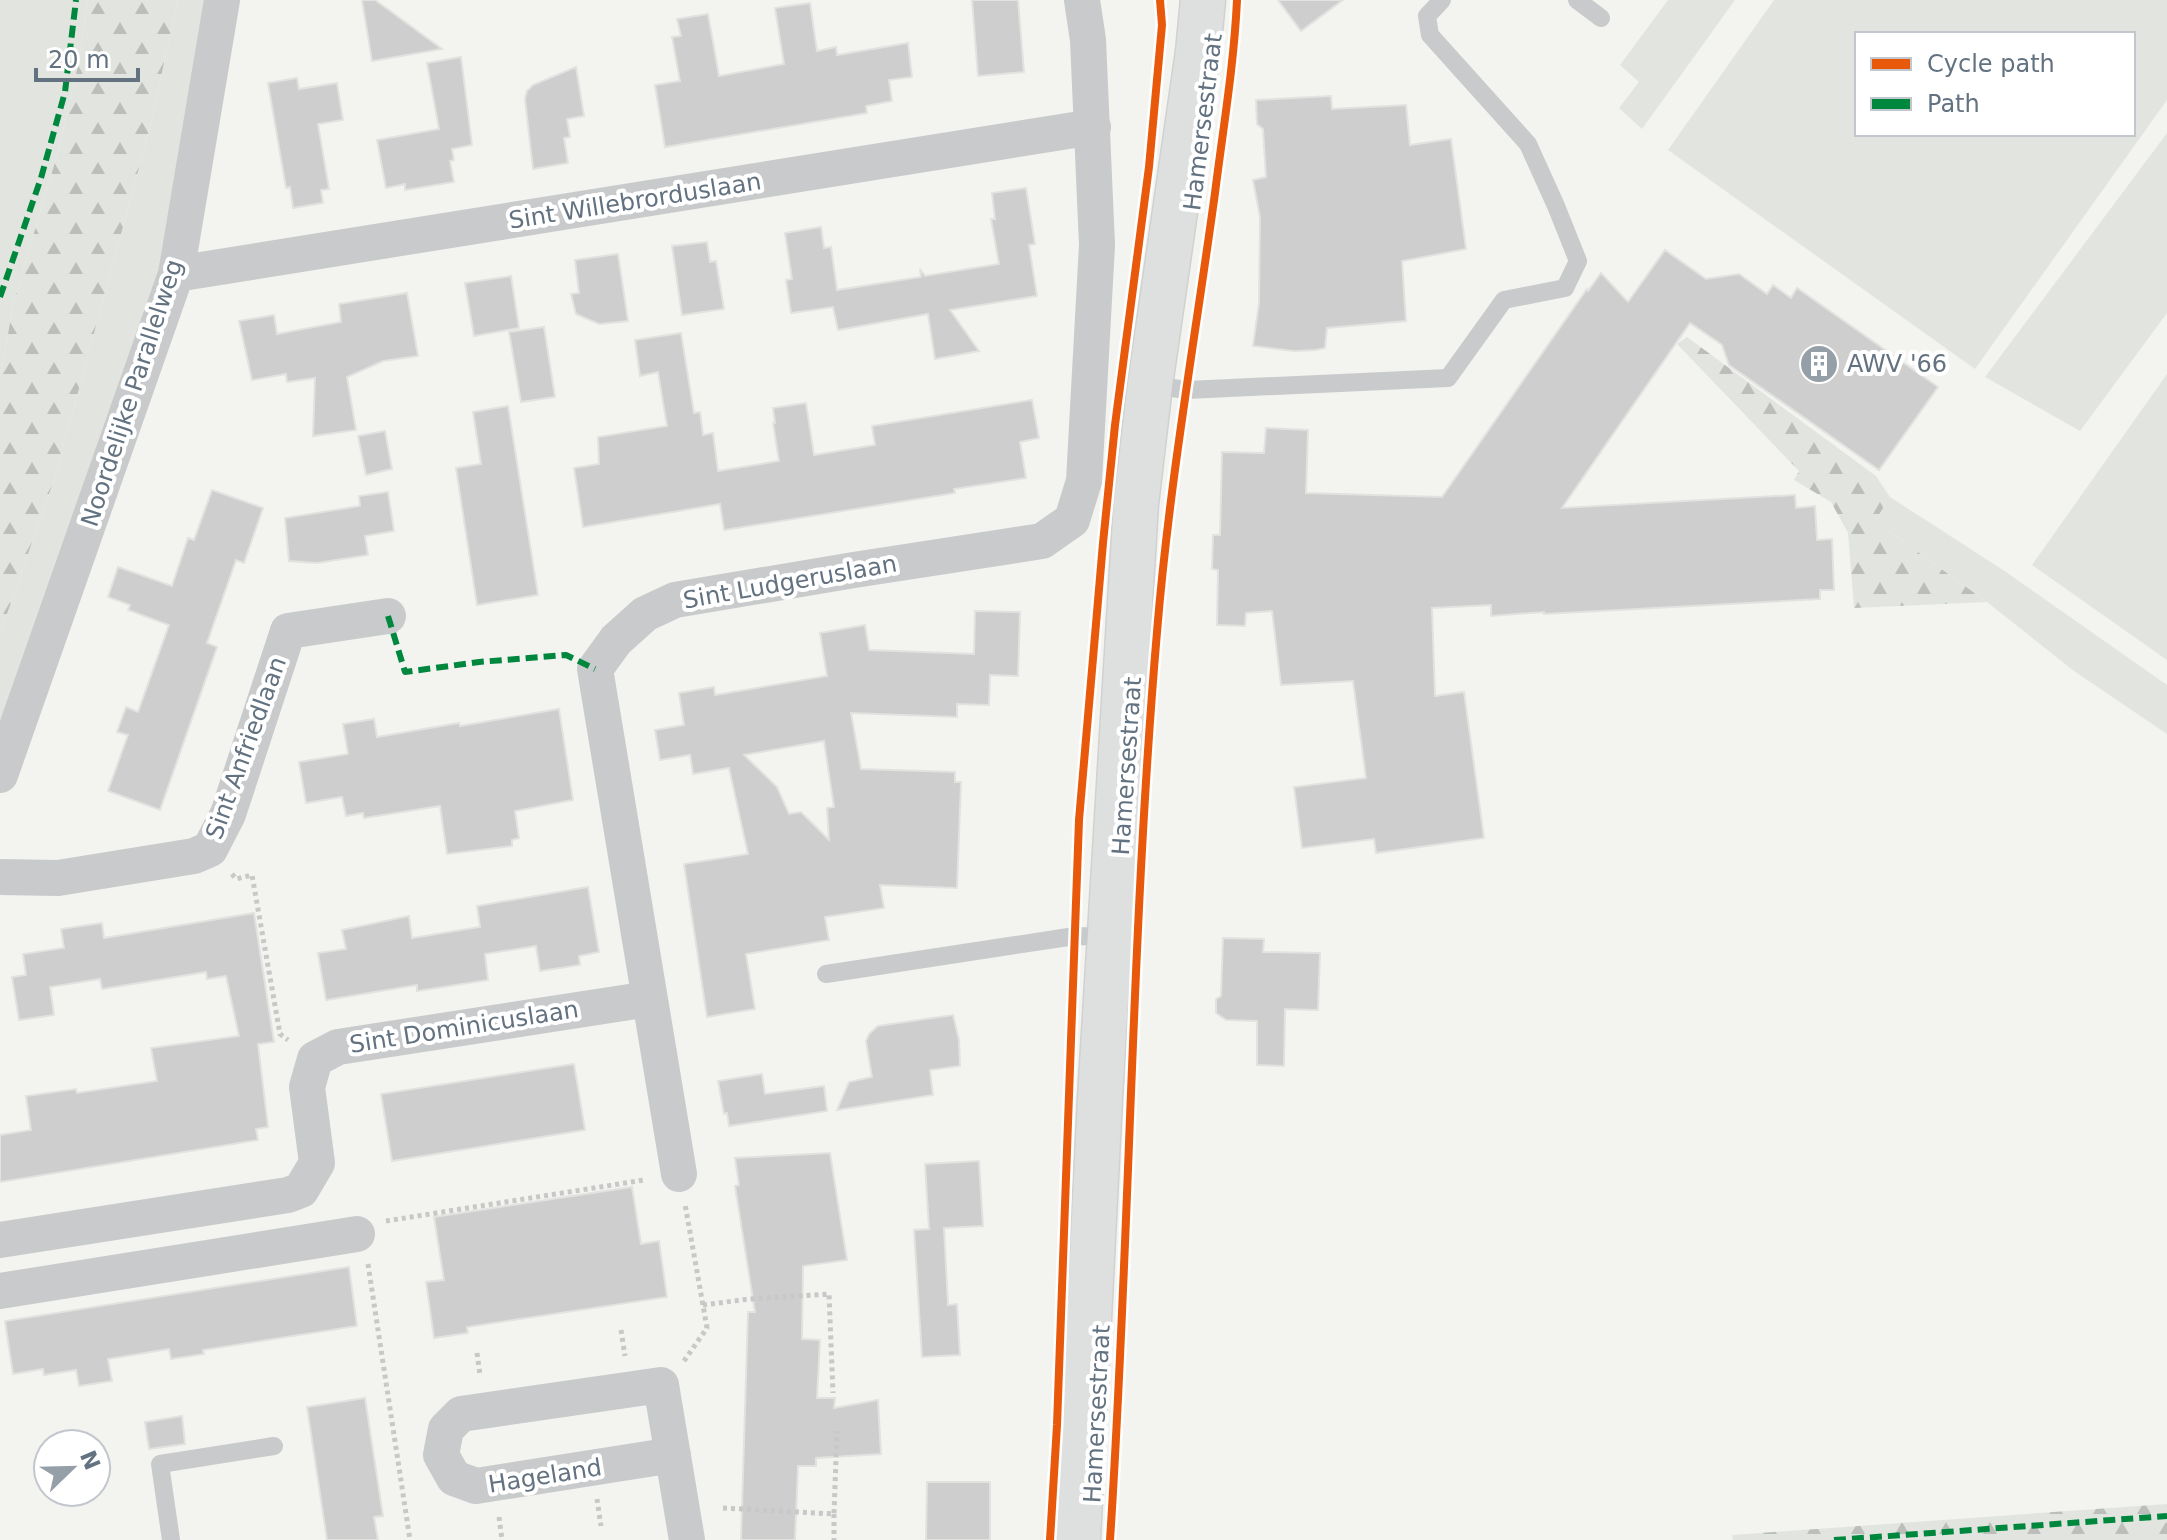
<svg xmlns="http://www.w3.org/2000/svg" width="2167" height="1540" viewBox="0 0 2167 1540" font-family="'DejaVu Sans',sans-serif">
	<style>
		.green { fill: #e2e5df; fill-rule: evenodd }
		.forest { fill: url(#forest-firs) }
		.building { fill: #cdcecd; stroke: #e2e2e0; stroke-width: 2; fill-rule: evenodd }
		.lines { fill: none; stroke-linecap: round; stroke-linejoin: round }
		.primary-casing { stroke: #d1d1d1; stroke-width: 47 }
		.path { stroke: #c7c8c7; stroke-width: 5; stroke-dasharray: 4 4; stroke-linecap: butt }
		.service { stroke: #c8cacb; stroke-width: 18 }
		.minor { stroke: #c8cacb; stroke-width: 36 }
		.primary { stroke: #dedfdf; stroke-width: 44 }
		.quiet { stroke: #00873e; stroke-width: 6; stroke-dasharray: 12 6; stroke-linecap: butt }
		.cycleway-casing { stroke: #fff; stroke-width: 13 }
		.cycleway { stroke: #e8590c; stroke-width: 8 }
		.labels { text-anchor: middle; stroke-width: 8; stroke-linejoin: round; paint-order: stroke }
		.street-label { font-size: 24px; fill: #637280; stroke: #fff }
		.poi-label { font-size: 24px; fill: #637280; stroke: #fff; text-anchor: start }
	</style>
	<defs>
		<pattern id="forest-firs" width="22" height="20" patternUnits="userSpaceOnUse" patternTransform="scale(2)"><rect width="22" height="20" fill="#e2e5df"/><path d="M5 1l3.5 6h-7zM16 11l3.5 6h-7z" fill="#bbbeba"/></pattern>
	</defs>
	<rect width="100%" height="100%" fill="#f3f3f0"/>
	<path class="green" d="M0,0H88L79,61L58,152L14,300L0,379Z
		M178,0H209L162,256L152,295L0,734V634L55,477L149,131Z
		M1668,0H1735L1642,129L1619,108L1639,82L1620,65Z
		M1774,0H2167V100L1975,369L1668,150ZM1857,34H2133V134H1857Z
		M2167,133V313L2080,431L1985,377Z
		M2167,374V660L2032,565Z
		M1890,497L2006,572L2167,685V734L2074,671L1987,602L1875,521Z"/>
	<path class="forest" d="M88,0H178L149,131L55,477L0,634V379L14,300L58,152L79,61Z
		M1687,337L1876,476L1890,497L1875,521L1987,602L1854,608L1848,533L1831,502L1794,480L1799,471L1677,344Z
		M2167,1504V1540H1733L1732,1535Z"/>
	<path class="building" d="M362,0H375L442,49L372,61Z
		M972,0H1018L1024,72L978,76Z
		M1278,0H1343L1301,31Z
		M810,3L817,51L836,47L837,55L908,43L912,77L889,80L892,101L866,106L867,113L665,147L655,85L680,81L672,37L681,36L677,19L708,14L719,76L784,64L775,8Z
		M461,57L472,145L452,149L454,160L450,161L454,182L405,190V184L386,188L377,140L439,129L427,63Z
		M576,67L584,116L567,119L570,137L564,138L568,163L533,169L525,99L527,91L533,85Z
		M297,78L299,89L337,83L343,120L318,124L329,189L321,190L323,203L293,208L290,187L286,188L268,83Z
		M1331,96L1332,109L1406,105L1410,145L1451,139L1466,249L1402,261L1406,321L1327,328L1325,348L1316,350L1294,351L1253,346L1259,303L1260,217L1253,180L1266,177L1263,129L1257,124L1256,100Z
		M1026,188L1035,244L1029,245L1037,296L950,310L979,351L935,359L928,314L838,330L833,307L791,313L786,280L792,279L785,233L821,227L824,248L831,247L837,290L921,277L920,269L925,276L999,264L991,219H995L992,193Z
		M707,242L710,262L716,261L724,309L682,315L672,246Z
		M1665,250L1706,279L1739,274L1767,294L1773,285L1791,298L1797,288L1938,387L1879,470L1729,365L1722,345L1690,323L1562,508L1795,495L1796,508L1815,506L1817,540L1832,539L1834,590H1820V599L1544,614V612L1491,616V605L1432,608L1435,696L1464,692L1484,838L1376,853L1374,839L1302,848L1294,787L1366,778L1353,681L1281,685L1272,611L1246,613L1245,626L1217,625L1218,570L1212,569L1213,535H1220L1222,452L1264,453L1266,428L1308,430L1306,493L1442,497L1587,289L1588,291L1601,273L1628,302Z
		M618,254L628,321L599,324L576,314L571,294L579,293L575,260Z
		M511,276L519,328L474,336L465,283Z
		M407,293L418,356L383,361L347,377L356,430L313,436L315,378L287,382L286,374L252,380L239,321L274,315L277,334L341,322L339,304Z
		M544,327L555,397L521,402L509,332Z
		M681,333L694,413L700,412L703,435L713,433L718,471L779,461L773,423H775L773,408L806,403L814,455L875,445L872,426L1032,400L1039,438L1020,442L1026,478L954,489L955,493L724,530L720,504L583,527L574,468L599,464L598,437L667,426L658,372L640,376L635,340Z
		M508,406L538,595L477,605L456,468L481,464L473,412Z
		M385,431L392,469L366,475L358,436Z
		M212,490L263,508L244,563L236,560L207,643L217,647L160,810L108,791L128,735L117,732L126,707L138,712L169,625L128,610L130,605L108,597L118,567L172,586L188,538L194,540Z
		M388,492L394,531L365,536L368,555L317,563L289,561L285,518L360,506L359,496Z
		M975,611L1020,612L1018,676L990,675L989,705L957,704V717L851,713L861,769L955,772V782H961L957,888L880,885L884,908L825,917L829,940L746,954L755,1009L707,1017L684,864L748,854L729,768L693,774L690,755L660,760L655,730L684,725L679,693L714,687L715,695L827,676L820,633L865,625L869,650L974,654ZM824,741L834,807L827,808L829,840L801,812L789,814L777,787L744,755Z
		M559,709L573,800L515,811L519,838L512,840V846L447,854L440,806L364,818L363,813L346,816L342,797L306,803L299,762L348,754L343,724L374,719L377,737L459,723L460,726Z
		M588,887L599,952L579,956L580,965L540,971L536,946L485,954L488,980L417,991V985L326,1000L318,953L346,949L342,930L409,916L412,938L480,927L477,906Z
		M254,913L274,1042L258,1044L268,1127L256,1129L258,1140L0,1182V1135L31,1130L26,1096L76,1089L77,1093L157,1081L151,1048L239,1036L226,976L207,979L206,972L102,989L100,979L50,987L54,1015L19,1020L12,977L26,975L23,954L64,948L61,929L102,923L104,938Z
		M1223,938L1264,939L1263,952L1320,953L1318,1010L1285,1009L1284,1066L1257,1065V1021L1226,1020L1216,1013V999L1221,996Z
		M953,1015L959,1040L960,1066L930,1070L933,1095L837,1110L849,1082L872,1077L866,1041L869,1034L878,1026Z
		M574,1064L585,1130L392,1161L381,1094Z
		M762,1074L765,1094L824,1086L827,1111L729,1126L727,1113L724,1114L718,1081Z
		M830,1153L847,1260L803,1266L802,1339L820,1340L817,1398H835L834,1408L878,1400L881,1454L816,1458V1466H798L795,1540H741L748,1312H755L735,1186L739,1185L735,1158Z
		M979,1161L983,1226L944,1228L948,1305L957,1304L960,1355L922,1357L914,1230L929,1229L925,1164Z
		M632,1187L641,1244L659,1241L667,1297L467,1327L468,1333L434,1338L426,1282L444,1280L434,1217Z
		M349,1267L357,1326L203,1350L204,1354L171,1359L169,1349L108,1359L112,1381L79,1386L76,1370L44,1375L43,1369L13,1374L5,1321Z
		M365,1398L383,1516L374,1517L378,1540H327L307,1407Z
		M182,1416L185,1444L149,1449L145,1422Z
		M927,1482H990V1540H926Z"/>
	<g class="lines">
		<defs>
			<path id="primary" d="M1078,1540L1100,1098L1136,504L1150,385L1198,52L1203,0"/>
		</defs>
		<use href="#primary" class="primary-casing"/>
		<path class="path" d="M232,874L236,879L252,875L280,1034L288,1040
			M386,1221L644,1180
			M368,1264L410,1540
			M703,1305L749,1299L829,1294L833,1393
			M621,1330L625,1356
			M477,1353L480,1375
			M684,1361L707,1328L685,1204
			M597,1499L601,1526
			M723,1508L834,1514L837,1431
			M834,1514V1540
			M499,1517L502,1540"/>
		<path class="service" d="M1577,0L1601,18
			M1150,385L1187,390L1448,378L1504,300L1565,288L1578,261L1556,206L1528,144L1430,35L1427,16L1442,0
			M826,974L1075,936L1110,937
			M171,1540L160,1464L274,1446"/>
		<path class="minor" d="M176,274L1093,127
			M0,775L176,274L222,0
			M0,877L58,878L194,856L210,849L228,814L288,631L388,616
			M679,1174L595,669L616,640L645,614L675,600L854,570L1042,541L1072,520L1084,481L1097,245L1088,40L1082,0
			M0,1240L288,1195L301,1190L317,1163L307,1087L315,1059L338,1047L649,999
			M0,1291L357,1234
			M673,1455L476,1486L454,1478L441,1455L446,1429L461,1414L661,1385L687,1540"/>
		<use href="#primary" class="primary"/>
		<path class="quiet" d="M0,297L41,178L65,92L76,0
			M388,616L405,672L479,662L566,655L595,669
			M1834,1540L2167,1516"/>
		<defs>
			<path id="cycleway" d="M1050,1540L1057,1425L1079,820L1103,543L1115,425L1149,167L1162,25L1160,0
				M1110,1540C1130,1238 1131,934 1157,632C1169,485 1195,339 1215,193C1223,129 1234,65 1237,0"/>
		</defs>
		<use href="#cycleway" class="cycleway-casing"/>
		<use href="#cycleway" class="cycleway"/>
	</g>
	<defs>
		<symbol id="building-disc" viewBox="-11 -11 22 22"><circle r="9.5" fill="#959fa7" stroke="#fff"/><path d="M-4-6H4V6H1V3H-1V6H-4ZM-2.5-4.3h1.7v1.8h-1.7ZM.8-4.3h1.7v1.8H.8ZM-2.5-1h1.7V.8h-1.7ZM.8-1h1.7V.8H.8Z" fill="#fff"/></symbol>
	</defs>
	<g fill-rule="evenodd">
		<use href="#building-disc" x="1797" y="342" width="44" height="44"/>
	</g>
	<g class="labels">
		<g class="street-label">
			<text transform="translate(1203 122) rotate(-83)" y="8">Hamersestraat</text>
			<text transform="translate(635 201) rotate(-9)" y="8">Sint Willebrorduslaan</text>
			<text transform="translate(132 393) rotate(-72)" y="8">Noordelijke Parallelweg</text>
			<text transform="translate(790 582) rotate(-10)" y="8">Sint Ludgeruslaan</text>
			<text transform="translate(246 748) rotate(-70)" y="8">Sint Anfriedlaan</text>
			<text transform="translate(1127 766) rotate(-86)" y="8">Hamersestraat</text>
			<text transform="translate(464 1027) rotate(-9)" y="8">Sint Dominicuslaan</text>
			<text transform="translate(1097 1414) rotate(-87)" y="8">Hamersestraat</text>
			<text transform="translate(545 1476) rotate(-9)" y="8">Hageland</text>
		</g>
		<g class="poi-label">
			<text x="1847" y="372">AWV '66</text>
		</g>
	</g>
	<rect x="1855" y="32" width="280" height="104" fill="#ffffff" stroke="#c1c7cc" stroke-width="2"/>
	<rect x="1871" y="58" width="40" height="12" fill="#e8590c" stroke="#c1c7cc" stroke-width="2"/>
	<text x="1927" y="72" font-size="24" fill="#637280">Cycle path</text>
	<rect x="1871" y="98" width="40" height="12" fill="#00873e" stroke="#c1c7cc" stroke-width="2"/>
	<text x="1927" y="112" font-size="24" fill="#637280">Path</text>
	<g transform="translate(72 1468) rotate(67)"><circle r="38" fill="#ffffff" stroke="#c1c7cc" stroke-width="2"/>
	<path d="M0-6L14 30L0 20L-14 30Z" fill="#959fa7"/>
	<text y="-12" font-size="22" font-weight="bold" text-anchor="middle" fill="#637280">N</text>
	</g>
	<path d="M36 68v12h102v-12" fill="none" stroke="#637280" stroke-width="4"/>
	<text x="48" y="68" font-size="24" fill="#637280" stroke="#ffffff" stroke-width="6" paint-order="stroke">20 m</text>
</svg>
